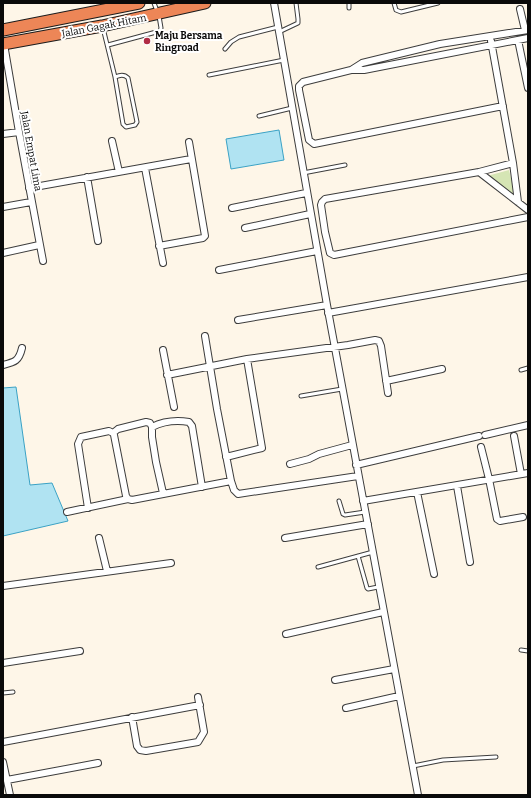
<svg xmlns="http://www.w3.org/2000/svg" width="531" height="798" viewBox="0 0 531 798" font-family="Bitter,serif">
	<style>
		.green { fill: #d5e5b4 }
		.water { fill: #b0e3f2; stroke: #3ba2c5 }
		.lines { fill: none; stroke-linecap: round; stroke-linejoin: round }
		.lane-casing { stroke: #3d3d3d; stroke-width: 5 }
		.street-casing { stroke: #3d3d3d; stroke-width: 8 }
		.highway-casing { stroke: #1b1b1b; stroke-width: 13 }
		.lane { stroke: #fff; stroke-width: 3 }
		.street { stroke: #fff; stroke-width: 6 }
		.highway { stroke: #ed8657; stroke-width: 11 }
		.poi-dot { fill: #b12b44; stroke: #fff; stroke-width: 1.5 }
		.labels { text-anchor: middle; stroke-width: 4; stroke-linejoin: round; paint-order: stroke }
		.street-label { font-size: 10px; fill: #0a0a0a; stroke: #fff }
		.poi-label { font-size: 10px; font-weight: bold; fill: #0a0a0a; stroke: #fff; text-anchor: start }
	</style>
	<rect width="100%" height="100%" fill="#fef6e8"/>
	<path class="green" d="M509,170L516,198L487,176Z"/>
	<path class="water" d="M279,130L284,160L231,169L226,139Z
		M16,387L30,485L52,483L68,521L3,536V388Z"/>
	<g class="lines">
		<defs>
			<path id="lane" d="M154,3L157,11
				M349,3V8
				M394,3L396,10L401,12L438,3
				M103,28L115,77L123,124L126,127L135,125L137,122L128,78C124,74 120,75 115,77
				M279,32L298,23V19L296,3
				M108,45L160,31L161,28L159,16
				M225,49L231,42L239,37L278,27
				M209,75L284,60
				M259,116L292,108
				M303,173L345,165
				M521,370L528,368
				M301,396L342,389
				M339,501L343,514L345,515L365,512
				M358,556L367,588L368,589L378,587
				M318,567L373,552
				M521,650L528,651
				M3,693L13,692
				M413,766L443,760L496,757"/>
			<path id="street" d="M274,3L327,305L418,795
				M520,9L525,30
				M518,40L528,88
				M491,41L513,163
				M4,44L19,132L43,261
				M351,70L362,63L440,44L528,30
				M503,106L314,144L309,140L299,90V86L303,82L351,70H364L528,38
				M3,134L19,132
				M112,141L119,172
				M145,168L163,263
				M479,172L513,163L518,202
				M87,177L98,241
				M29,188L191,159
				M3,207L31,202
				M232,208L306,193
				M528,210L479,172L325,199L322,202L321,205L325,232L330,253L334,255L528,217
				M245,228L310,214
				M159,246L203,238L205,236L189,142
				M3,253L39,245
				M219,270L317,251
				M328,313L528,277
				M238,320L327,305
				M163,350L174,407
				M3,365C15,362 19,361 22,348
				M167,375L247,359L348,345L375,340L379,341L381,346L388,393
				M386,381L442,369
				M152,427C164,421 176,420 189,422L192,426L202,487
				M113,433L118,429L146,422L150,423L152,427V437L156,462L163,493
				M485,435L528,425
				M514,436L521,474
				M481,447L489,479L497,519L500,521L523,517
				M226,457L262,448L247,359
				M290,464L309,459L319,454L352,445
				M356,465L479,436
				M231,481L234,490L238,494L358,476
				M457,486L470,562
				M417,492L434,574
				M363,501L528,473
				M88,508L78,444L81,437L109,431L113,433L114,435L126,496L128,499L132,500L231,481L217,409L205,336
				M67,512L128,499
				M99,538L107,571
				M285,538L368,524
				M3,586L171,563
				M286,634L383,612
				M3,663L80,651
				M335,680L394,669
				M346,708L399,696
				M132,717L137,746L140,750L146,751L198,742L204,732L198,697
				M3,742L200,705
				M3,762L10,795
				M7,780L98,763"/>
			<path id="highway" d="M3,30L139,3
				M3,44L102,26L205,3"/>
		</defs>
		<use href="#lane" class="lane-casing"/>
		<use href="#street" class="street-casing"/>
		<use href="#highway" class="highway-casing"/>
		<use href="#lane" class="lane"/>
		<use href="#street" class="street"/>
		<use href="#highway" class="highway"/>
	</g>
	<circle class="poi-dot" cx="147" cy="41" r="4"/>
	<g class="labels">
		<g class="street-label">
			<text transform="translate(104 25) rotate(-11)" y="4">Jalan Gagak Hitam</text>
			<text transform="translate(32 151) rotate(80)" y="4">Jalan Empat Lima</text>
		</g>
		<g class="poi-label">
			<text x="155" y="39">Maju Bersama<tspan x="155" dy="12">Ringroad</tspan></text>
		</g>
	</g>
	<rect width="531" height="798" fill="none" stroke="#0a0a0a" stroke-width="8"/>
</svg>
